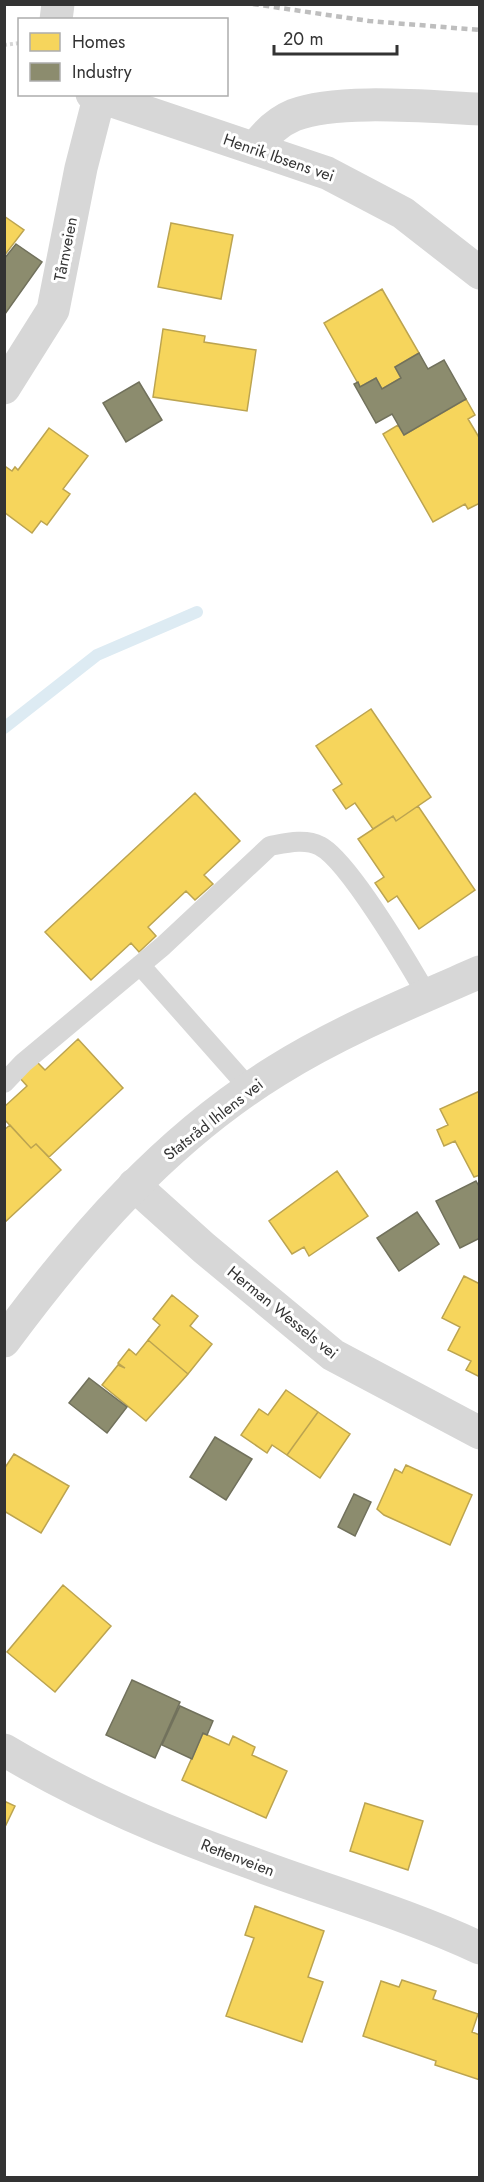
<svg xmlns="http://www.w3.org/2000/svg" width="484" height="2182" viewBox="0 0 484 2182" font-family="Jost,sans-serif">
	<style>
		.homes { fill: #f6d55c; stroke: #bca450; stroke-width: 1.5 }
		.industry { fill: #8c8c6e; stroke: #71715c; stroke-width: 1.5 }
		.lines { fill: none; stroke-linecap: round; stroke-linejoin: round }
		.stream { stroke: #ddebf3; stroke-width: 12 }
		.path { stroke: #d6d6d6; stroke-width: 4; stroke-dasharray: 3 3; stroke-linecap: butt }
		.service { stroke: #d7d7d7; stroke-width: 20 }
		.minor { stroke: #d7d7d7; stroke-width: 33 }
		.tertiary { stroke: #d7d7d7; stroke-width: 33 }
		.rail { stroke: #bebebe; stroke-width: 4.5; stroke-dasharray: 6 4.5; stroke-linecap: butt }
		.labels { text-anchor: middle; stroke-width: 6; stroke-linejoin: round; paint-order: stroke }
		.street-label { font-size: 16px; fill: #333; stroke: #fff }
	</style>
	<rect width="100%" height="100%" fill="#fff"/>
	<path class="homes" d="M4,216L24,230L4,256Z
		M171,223L233,235L221,299L158,287Z
		M382,289L419,353L395,367L401,378L382,389L376,378L360,387L324,323Z
		M163,329L205,336L204,342L256,350L247,411L153,397Z
		M466,399L475,415L468,419L480,439V503L468,509L465,504L433,522L383,434L398,425L404,435Z
		M49,428L88,456L63,489L70,494L47,525L41,521L32,533L4,512V469L6,467L12,471L15,467L18,470Z
		M371,709L431,797L396,821L393,816L373,829L355,803L346,809L333,790L342,784L316,746Z
		M195,793L240,841L204,875L213,884L195,900L186,891L148,927L156,936L139,952L131,943L91,980L45,932Z
		M418,806L475,890L419,929L397,896L388,902L375,883L384,877L358,839L393,816L396,821Z
		M78,1039L123,1088L49,1157L36,1144L31,1148L4,1119V1107L27,1086L19,1077L36,1061L45,1070Z
		M480,1091V1175L474,1177L455,1141L444,1146L437,1130L448,1125L440,1109Z
		M10,1125L31,1148L36,1144L61,1170L4,1223V1130Z
		M337,1171L368,1216L309,1256L304,1247L292,1254L269,1221Z
		M464,1276L480,1284V1377L466,1370L471,1361L448,1350L460,1327L442,1318Z
		M172,1295L198,1316L190,1326L212,1344L188,1374L148,1340L160,1325L153,1319Z
		M148,1340L188,1374L146,1421L102,1385L118,1365L125,1368L118,1363L129,1349L136,1355Z
		M286,1390L318,1412L287,1455L272,1445L267,1453L241,1435L259,1409L268,1415Z
		M318,1412L350,1434L320,1478L287,1455Z
		M14,1454L69,1486L41,1533L4,1511V1469Z
		M406,1465L472,1495L450,1545L384,1515L377,1509L395,1469L402,1473Z
		M63,1585L111,1626L55,1692L7,1652Z
		M203,1733L229,1745L233,1736L255,1747L252,1755L287,1771L266,1818L182,1780Z
		M4,1801L15,1806L4,1829Z
		M365,1803L423,1821L408,1870L350,1851Z
		M255,1906L324,1931L308,1977L323,1982L302,2042L226,2016L254,1938L245,1935Z
		M402,1980L436,1991L433,1999L478,2014L472,2032L480,2035V2080L435,2065L436,2061L363,2036L381,1981L399,1987Z"/>
	<path class="industry" d="M16,244L42,262L5,314L4,259Z
		M419,353L428,369L444,360L466,399L404,435L392,414L376,423L354,384L358,382L360,387L376,378L382,389L401,378L395,367Z
		M139,382L162,420L126,442L103,403Z
		M476,1181L480,1188V1238L460,1248L436,1201Z
		M417,1212L439,1244L399,1271L377,1238Z
		M89,1378L127,1407L107,1433L69,1403Z
		M215,1437L252,1459L226,1500L190,1477Z
		M354,1494L371,1502L355,1536L338,1527Z
		M132,1680L180,1702L155,1758L106,1735Z
		M180,1706L213,1721L207,1735L203,1733L192,1759L162,1745Z"/>
	<g class="lines">
		<path class="stream" d="M4,728L97,655L197,612"/>
		<path class="path" d="M4,45L20,43"/>
		<path class="service" d="M140,965L249,1088
			M4,1083L23,1063L163,946L270,846C286,843 305,838 320,846C348,860 409,964 427,995"/>
		<path class="minor" d="M56,20L58,4
			M92,94L327,173L403,213L480,273
			M256,147C266,133 277,122 294,115C338,98 431,107 480,109
			M4,388L53,310L81,168L99,98
			M134,1185L204,1248L333,1355L480,1433
			M4,1750C81,1796 164,1832 249,1862C326,1891 405,1913 480,1948"/>
		<path class="tertiary" d="M4,1341C81,1237 166,1139 276,1071C340,1031 411,1002 480,972"/>
		<path class="rail" d="M253,4L369,21L480,30"/>
	</g>
	<g class="labels">
		<g class="street-label">
			<text transform="translate(279 157) rotate(19)" y="6">Henrik Ibsens vei</text>
			<text transform="translate(65 249) rotate(-79)" y="6">Tårnveien</text>
			<text transform="translate(213 1119) rotate(-38)" y="6">Statsråd Ihlens vei</text>
			<text transform="translate(283 1312) rotate(39)" y="6">Herman Wessels vei</text>
			<text transform="translate(238 1857) rotate(21)" y="6">Rettenveien</text>
		</g>
	</g>
	<rect width="484" height="2182" fill="none" stroke="#333333" stroke-width="12"/>
	<rect x="18" y="18" width="210" height="78" fill="#ffffff" stroke="#adadad" stroke-width="1.5"/>
	<rect x="30" y="33" width="30" height="18" fill="#f6d55c" stroke="#adadad" stroke-width="1.5"/>
	<text x="72" y="48" font-size="18" fill="#333333">Homes</text>
	<rect x="30" y="63" width="30" height="18" fill="#8c8c6e" stroke="#adadad" stroke-width="1.5"/>
	<text x="72" y="78" font-size="18" fill="#333333">Industry</text>
	<path d="M274 45v9h123v-9" fill="none" stroke="#333333" stroke-width="3"/>
	<text x="283" y="45" font-size="18" fill="#333333" stroke="#ffffff" stroke-width="4.5" paint-order="stroke">20 m</text>
</svg>
